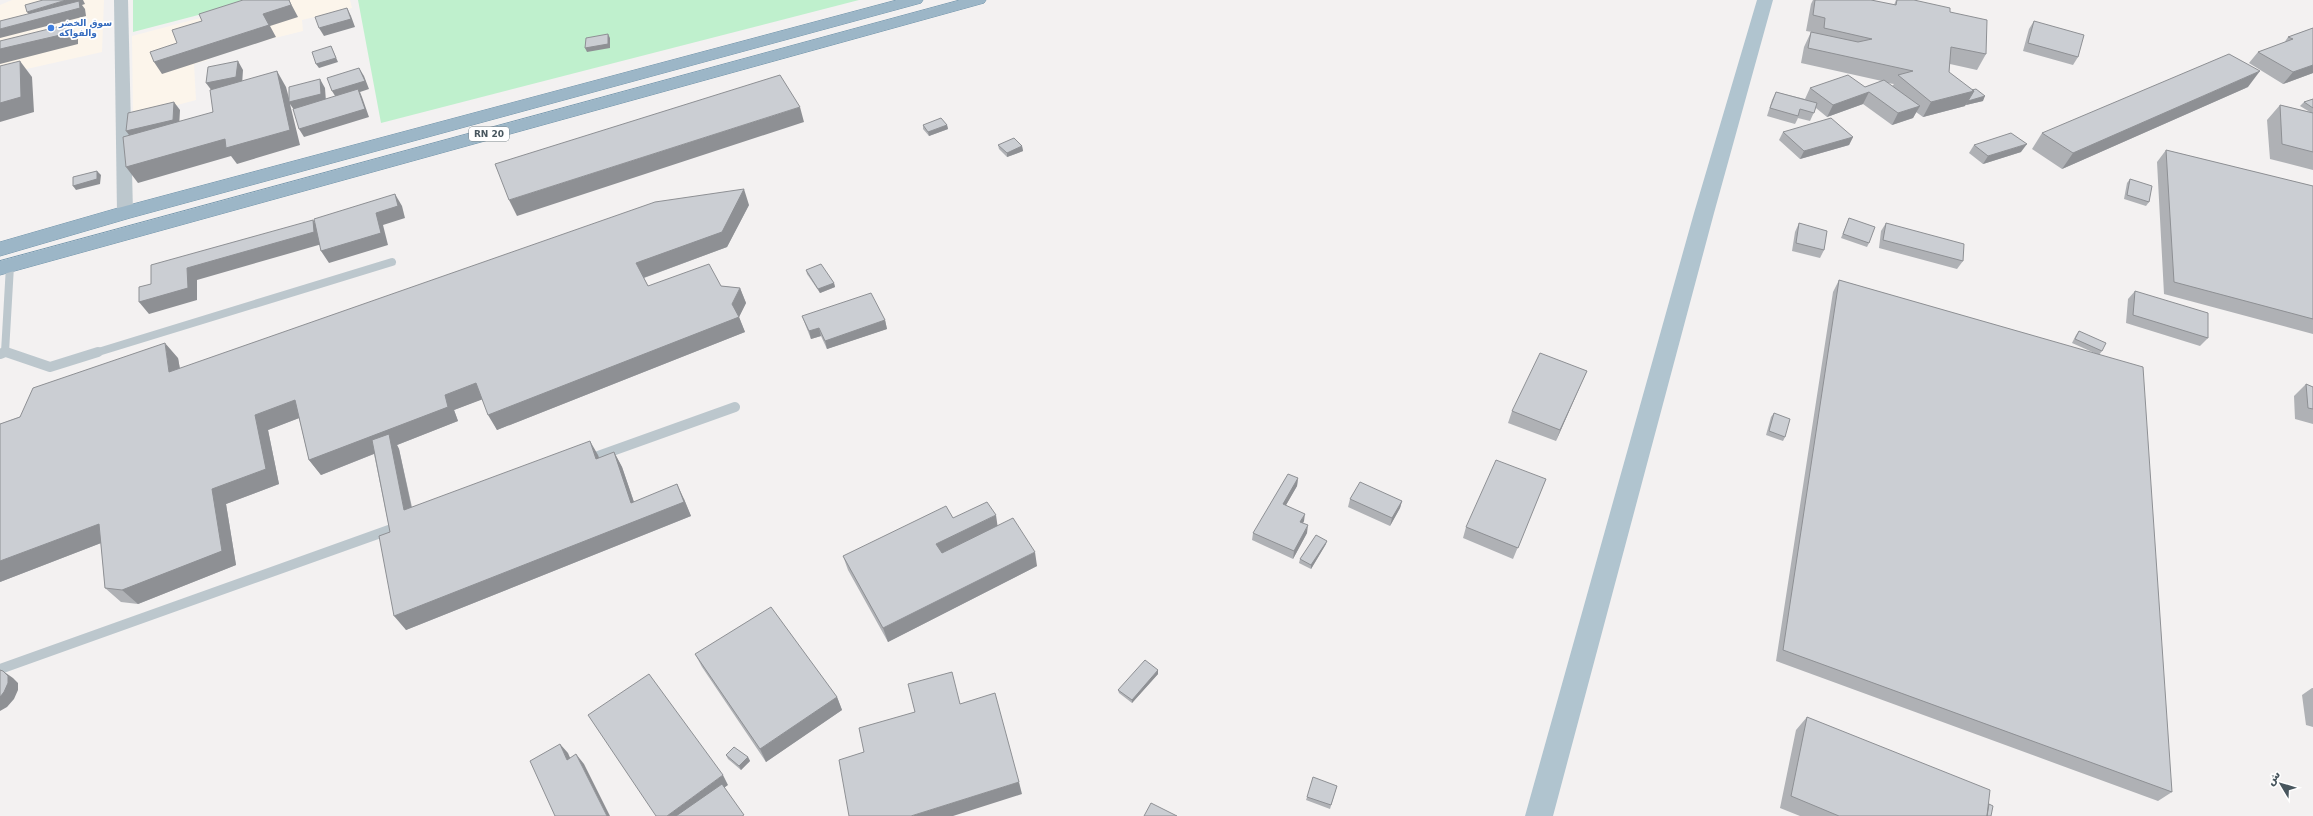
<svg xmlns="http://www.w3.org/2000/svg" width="2313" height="816" viewBox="0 0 2313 816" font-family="'DejaVu Sans',Vazirmatn,sans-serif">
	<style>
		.commercial { fill: #fcf5eb }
		.green { fill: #bff0cd }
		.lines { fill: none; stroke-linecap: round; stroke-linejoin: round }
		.trunk-casing { stroke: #7395ab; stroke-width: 1 }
		.service-far1 { stroke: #bcc7cd; stroke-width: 8 }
		.service { stroke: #bcc7cd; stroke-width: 10 }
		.minor { fill: #bcc7cd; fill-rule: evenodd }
		.primary { fill: #b0c4cf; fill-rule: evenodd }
		.trunk { fill: #9cb6c7; fill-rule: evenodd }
		.wall { fill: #afb1b5; fill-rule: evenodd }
		.shaded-wall { fill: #8e9094 }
		.building { fill: #cbced3; stroke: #8e9094 }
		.shop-dot { fill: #3f7fe0; stroke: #fff; stroke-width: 1.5 }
		.labels { text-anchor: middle; stroke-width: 3.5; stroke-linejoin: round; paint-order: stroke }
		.far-shop-label { font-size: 9px; font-weight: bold; fill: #366cbe; stroke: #fff; text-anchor: start }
		.shield { fill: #fff; stroke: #7f898e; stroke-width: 1 }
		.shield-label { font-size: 9px; font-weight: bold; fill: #48565e }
	</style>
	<rect width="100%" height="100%" fill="#f3f1f1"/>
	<path class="commercial" d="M12,0H104L102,52L0,75V5Z
		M268,0H350L352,8L302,20L303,31L207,55L208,60L194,64L196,100L133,117L132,36Z"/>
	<path class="green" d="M133,0H256L133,32Z
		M358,0H859L381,123Z"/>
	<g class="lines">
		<defs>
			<path id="trunk" d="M897,0H923L921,3L130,218L0,256V242L118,208Z
				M960,0H986L984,3L0,275V261Z"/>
		</defs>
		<use href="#trunk" class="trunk-casing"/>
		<path class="service-far1" d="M5,352L9,353
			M2,353L5,352L10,266
			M95,353L392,262"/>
		<path class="service" d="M6,352L50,367L98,352
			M0,354L5,352
			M587,460L735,407
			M0,669L400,526"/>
		<path class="minor" d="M114,0H128L133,213L131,217L125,219L119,217L117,213Z"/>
		<path class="primary" d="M1757,0H1773L1714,213L1553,816H1525L1694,213Z"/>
		<use href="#trunk" class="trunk"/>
	</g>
	<path class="wall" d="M1813,0H1871L1894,5L1896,0H1914L1950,12L1986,54L1977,70L1950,64L1949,72L1983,101L1966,105H1965V106L1923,117L1916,112L1913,118L1892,125L1863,104L1827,117L1816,108L1810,121L1798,118L1795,124L1767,116L1772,100L1776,92L1805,99L1810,88L1865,87L1882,81L1801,63L1804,47L1811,32L1818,33L1806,31L1811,4ZM1887,83L1894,84L1892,86Z
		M2034,21L2078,57L2073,65L2023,51L2029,29Z
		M2313,28V73L2283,84L2249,63L2258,52L2284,43L2288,37Z
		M2248,87L2062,169L2032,149L2042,133Z
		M2313,99V170L2270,159L2267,120L2280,105L2310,112L2300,106L2304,102Z
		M923,125H947L948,129L929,136L923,129Z
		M1783,132L1853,137L1849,145L1800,159L1779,140Z
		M998,145L1022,146L1023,151L1007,157L999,149Z
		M1974,145L2021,152L1983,164L1969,153Z
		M2166,150L2313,186V334L2164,294L2157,162Z
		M2130,179L2149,202L2146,206L2124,199L2127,183Z
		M749,205L727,247L644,278L648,286H721L740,288L746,303L739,317L745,332L497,430L482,399L454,410L458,421L397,445L399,449L412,507L598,455L599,458L614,452L622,467L634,502L684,499L691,516L406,630L390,532L374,454L321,475L309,460L299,418L268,430L279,484L226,504L236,565L138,604L121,602L105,588L101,543L0,582V424L178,358L180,369Z
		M1849,218L1869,243L1867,247L1841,238Z
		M1799,223L1824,250L1820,258L1792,251L1795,232Z
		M1886,223L1963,261L1957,269L1879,248L1881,231Z
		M806,270L834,283L835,287L820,293L807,274Z
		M1839,280L2099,355L2072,343L2076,335L2079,331L2102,351L2099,355L2172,792L2158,801L1776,661L1833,292Z
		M2135,291L2208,338L2200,346L2126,323L2128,299Z
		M802,316L885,320L887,329L827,349L821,336L811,339L805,324Z
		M1587,371L1582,382L1556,441L1508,423L1512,411Z
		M2306,384L2313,387V424L2295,419L2294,396Z
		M1774,413L1785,437L1783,441L1766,435L1771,417Z
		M1298,478L1297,486L1286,505L1304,521L1303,523L1307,533L1293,559L1252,540L1253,533Z
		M1546,479L1513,559L1463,538L1466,527Z
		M1350,499L1402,501L1400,508L1390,526L1348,507Z
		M953,518L997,526L1037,566L888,642L848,570L843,556Z
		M1326,544L1311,569L1299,563L1300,559Z
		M695,654L837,697L842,710L766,762L702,667Z
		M1158,670V674L1132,703L1119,693L1118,690Z
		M2312,688H2313V727L2306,725L2302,695Z
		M1807,717L1989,804L1991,816H1800L1780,808L1796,730Z
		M726,755L748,757L750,761L741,770L728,759Z
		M1337,786L1330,809L1306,800L1307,797Z"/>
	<path class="shaded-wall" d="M66,0H83L85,4L82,5L85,9L86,16L0,38V29L33,20L27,12Z
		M289,0L298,17L270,26L276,37L162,74L154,62L263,14Z
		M347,8L351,16L355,27L324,36L319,28Z
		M69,24L78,36V44L0,64V49Z
		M608,34L610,38V48L587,52L585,48Z
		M331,46L338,62L319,68L316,64Z
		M20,61L32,77L34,112L0,122V103Z
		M238,61L243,70L242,85L212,91L206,83Z
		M2313,65V73L2283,84L2293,72Z
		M359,68L364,76L369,89L360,92L362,97L369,117L304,137L299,129L337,99L332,91Z
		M277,71L286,87L290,102L320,79L325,88L326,102L294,110L290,104L300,145L237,164L231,156L138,183L126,167Z
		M2260,71L2248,87L2062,169L2073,153Z
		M1974,91L1965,106L1923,117L1931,102Z
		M1869,92L1863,104L1827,117L1833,105Z
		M1985,96L1983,101L1966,105L1968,101Z
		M174,102L180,110L179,128L132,139L126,131Z
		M1920,106L1913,118L1892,125L1898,113Z
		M800,107L804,122L517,216L509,200Z
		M947,125L948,129L929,136L928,132Z
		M1853,137L1849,145L1800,159L1804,151Z
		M2027,144L2021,152L1983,164L1988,156Z
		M1022,146L1023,151L1007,157V153Z
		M97,171L101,175L100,184L76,190L73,186Z
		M744,189L749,205L727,247L643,278L636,263Z
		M395,194L402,206L405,218L383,225L388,245L329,263L321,251L376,213Z
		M313,220L321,232L322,244L197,280V300L149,314L139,302L187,268Z
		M834,283L835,287L820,293L818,289Z
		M740,288L746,303L739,317L745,332L497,430L488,415L732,304Z
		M885,320L887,329L827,349L825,341Z
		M819,328L821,336L811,339L809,331Z
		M165,343L178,358L183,387L169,372Z
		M1587,371L1582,382L1556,441L1560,430Z
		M476,383L486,398L454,410L458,421L397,445L399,449L415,524L404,510L391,447L321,475L309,460L445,395Z
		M295,400L307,415L268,430L279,484L226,504L236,565L138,604L122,590L212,489L255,415Z
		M590,441L598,455L604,473L596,459Z
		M614,452L622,467L639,517L631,503Z
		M1298,478L1297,486L1282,512L1283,504Z
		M677,484L684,499L691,516L406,630L394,616Z
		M1402,501L1400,508L1390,526L1392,518Z
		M1305,514L1304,521L1299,529L1300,522Z
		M996,515L998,529L939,558L936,544Z
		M99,524L114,538L0,582V561Z
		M1308,525L1307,533L1293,559L1294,551Z
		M1327,541L1326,544L1311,569V565Z
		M1035,552L1037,566L888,642L883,628Z
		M1158,670V674L1132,703V700Z
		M3,671L13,678L18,683V690L14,699L7,707L0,711V697Z
		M837,697L842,710L766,762L760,749Z
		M560,744L568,753L575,769L567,760Z
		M576,754L584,764L610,816H607Z
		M748,757L750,761L741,770L739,766Z
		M723,775L728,785L686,816H667Z
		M1019,782L1022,794L953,816H911Z"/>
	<path class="building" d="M43,0H66L27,12L25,5Z
		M243,0H289L291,5L263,14L269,25L154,62L150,52L177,43L172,30L202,21L199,14Z
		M1815,0H1871L1896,5L1897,0H1914L1950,8V12L1987,20L1986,54L1951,47L1949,72L1974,91L1931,102L1898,75L1913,71L1808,48L1811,32L1858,42L1872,39L1824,28L1825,18L1813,15Z
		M79,1L80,8L0,29V21Z
		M347,8L351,19L319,28L315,17Z
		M2034,21L2084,35L2078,57L2028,43Z
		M69,24V33L0,49V41Z
		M2313,28V65L2293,72L2258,52L2293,39L2288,37Z
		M608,34V44L585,48L586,38Z
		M331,46L336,58L316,64L312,52Z
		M2229,54L2260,71L2073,153L2042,133Z
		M20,61L21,97L0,103V66Z
		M238,61L236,77L206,83L208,67Z
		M359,68L365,81L332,91L327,78Z
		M277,71L290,130L226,148L225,139L126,167L123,137L213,112L210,90Z
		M780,75L800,107L509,200L495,164Z
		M1848,75L1865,87L1884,80L1920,106L1898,113L1869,92L1833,105L1810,88Z
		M320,79L321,94L289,102V87Z
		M358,89L365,109L299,129L293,109Z
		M1976,89L1985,96L1968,101L1974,91L1972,90Z
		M1776,92L1817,103L1814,113L1800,109L1798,116L1770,108Z
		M2313,99V108L2304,102Z
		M174,102L173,120L126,131L128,113Z
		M2280,105L2313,113V152L2282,144Z
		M941,118L947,125L928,132L923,125Z
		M1831,118L1853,137L1804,151L1783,132Z
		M2011,133L2027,144L1988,156L1974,145Z
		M1014,138L1022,146L1007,153L998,145Z
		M2166,150L2313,186V319L2174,282Z
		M97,171V179L73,186V177Z
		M2130,179L2152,186L2149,202L2127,195Z
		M744,189L722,232L636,263L648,286L709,264L721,286L740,288L732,304L739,317L488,415L476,383L445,395L448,407L309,460L295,400L255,415L266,469L212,489L222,551L122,590L105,588L99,524L0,561V424L20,417L33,388L165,343L169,372L655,202Z
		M395,194L398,206L376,213L381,233L321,251L314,219Z
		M1849,218L1875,227L1869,243L1843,234Z
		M313,220L314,232L187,268L188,288L139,302V287L151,284V265Z
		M1799,223L1827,231L1824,250L1796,243Z
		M1886,223L1964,244L1963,261L1883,240Z
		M821,264L834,283L818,289L806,270Z
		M1839,280L2143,367L2172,792L1783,650Z
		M2135,291L2208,313V338L2133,315Z
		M871,293L885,320L825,341L819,328L809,331L802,316Z
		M2079,331L2106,343L2102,351L2075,339Z
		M1540,353L1587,371L1560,430L1512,411Z
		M2306,384L2313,387V409L2308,408Z
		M1774,413L1790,419L1785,437L1769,431Z
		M389,434L404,510L590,441L596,459L614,452L631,503L677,484L684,502L394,616L379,536L390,532L372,440Z
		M1496,460L1546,479L1518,548L1466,527Z
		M1288,474L1298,478L1283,504L1305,514L1300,522L1308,525L1294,551L1253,533Z
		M1360,482L1402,501L1392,518L1350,499Z
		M987,502L996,515L936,544L942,553L1013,518L1035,552L883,628L843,556L946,506L953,518Z
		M1316,535L1327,541L1311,565L1300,559Z
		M771,607L837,697L760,749L695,654Z
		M1145,660L1158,670L1132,700L1118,690Z
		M0,670L3,671L8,676V683L4,692L0,697Z
		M952,672L960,704L995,693L1019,782L911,816H849L839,760L864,752L859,728L915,712L908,684Z
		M649,674L723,775L667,816H656L588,715Z
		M1807,717L1990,790L1987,816H1839L1791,796Z
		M560,744L567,760L576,754L607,816H555L530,761Z
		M734,747L748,757L739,766L726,755Z
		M1313,777L1337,786L1331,805L1307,797Z
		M722,784L744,815L742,816H676Z
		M1151,803L1177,816H1144Z
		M1989,804L1993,806L1991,816H1987Z"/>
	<circle class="shop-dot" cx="51" cy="28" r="4"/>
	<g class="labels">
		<g class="far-shop-label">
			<text x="59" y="26">سوق الخضر<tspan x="59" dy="10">والفواكه</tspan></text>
		</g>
		<rect class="shield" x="469" y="127" width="40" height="14" rx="3"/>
		<g class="shield-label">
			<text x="489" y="137">RN 20</text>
		</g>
	</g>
	<g transform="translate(2281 784) rotate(308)" stroke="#ffffff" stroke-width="3" paint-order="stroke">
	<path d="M0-3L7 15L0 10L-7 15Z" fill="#48565e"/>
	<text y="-6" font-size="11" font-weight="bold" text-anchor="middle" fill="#48565e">ش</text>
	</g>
</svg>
